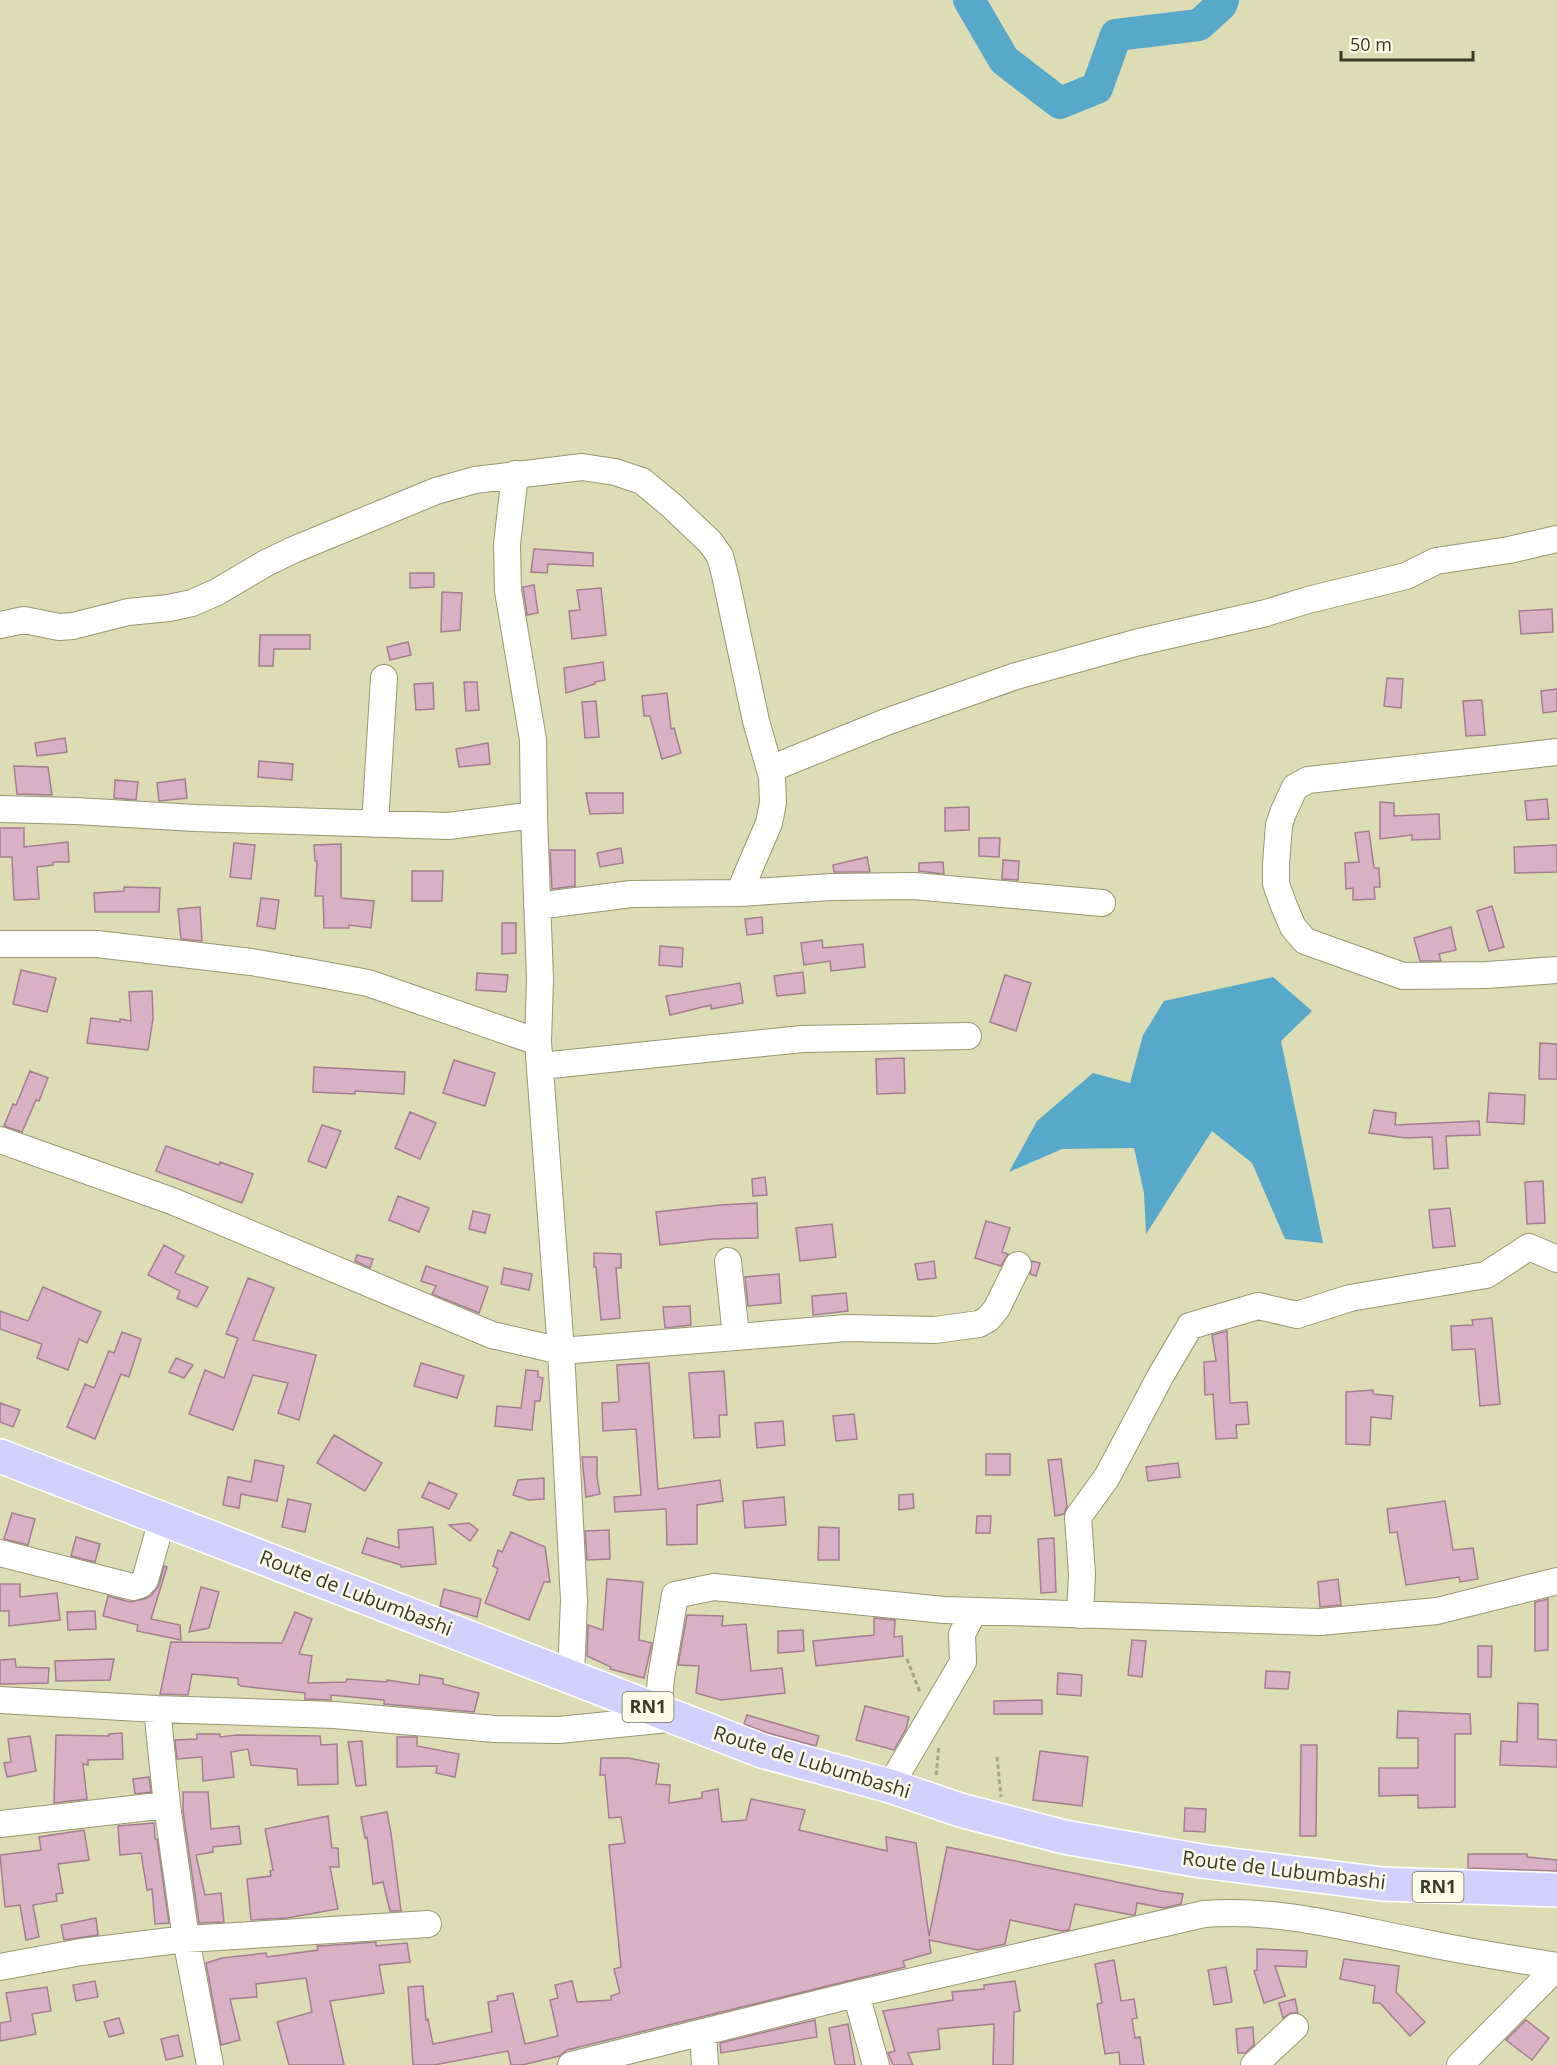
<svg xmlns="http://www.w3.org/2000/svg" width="1557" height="2065" viewBox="0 0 1557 2065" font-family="'Open Sans',sans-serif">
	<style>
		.water { fill: #58a8ca }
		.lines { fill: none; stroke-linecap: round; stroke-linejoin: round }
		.river { stroke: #58a8ca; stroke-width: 32 }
		.building { fill: #dab0c4; stroke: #a47e90; stroke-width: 1.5 }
		.minor-casing { stroke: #979771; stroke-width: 28 }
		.highway-casing { stroke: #fff; stroke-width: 36 }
		.path { stroke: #a6a686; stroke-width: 3; stroke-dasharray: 4.5 3; stroke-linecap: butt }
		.minor { stroke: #fff; stroke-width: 26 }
		.highway { stroke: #d3d0fe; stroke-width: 33 }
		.labels { text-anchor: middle; stroke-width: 5; stroke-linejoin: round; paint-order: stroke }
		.shield { fill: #fcfce8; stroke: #747463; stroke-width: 1.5 }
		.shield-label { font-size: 18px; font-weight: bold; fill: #3a3a2a }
		.street-label { font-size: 20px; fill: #3a3a2a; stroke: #fcfce8 }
	</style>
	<rect width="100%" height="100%" fill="#dcddb4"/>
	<path class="water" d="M1273,977L1312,1011L1281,1041L1323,1243L1285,1239L1252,1163L1212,1131L1146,1234L1144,1193L1134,1148L1062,1149L1009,1172L1037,1121L1093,1073L1130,1083L1143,1035L1164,1001Z"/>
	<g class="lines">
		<path class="river" d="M969,0L1004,60L1060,103L1097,88L1116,35L1199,25L1221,5L1223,0"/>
	</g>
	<path class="building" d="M534,549L593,553V566L548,564L547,573L531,572Z
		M410,573H434V587L410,588Z
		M534,585L538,613L527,615L523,587Z
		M601,588L606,635L572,639L569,611L580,610L577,590Z
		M442,592L462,593L460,630L441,632Z
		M1552,609L1553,632L1521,634L1519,611Z
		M260,635H310V649H274L273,666H259Z
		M408,642L411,655L390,660L387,647Z
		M603,662L605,680L595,682V684L566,693L564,668Z
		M1387,678L1403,679L1401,708L1384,706Z
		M464,682H477L479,710L466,711Z
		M433,683L434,709L416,710L414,684Z
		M1557,689V711L1543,713L1541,691Z
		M667,693L671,729L674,728L681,753L662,759L650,716H644L642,696Z
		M1482,700L1485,735L1466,736L1463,701Z
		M596,701L599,737L585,738L582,702Z
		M65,738L67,752L37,756L35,743Z
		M488,743L490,764L459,767L456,749Z
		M259,761L293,764L292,780L258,777Z
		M14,766L48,767L52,795L17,794Z
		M185,779L187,798L159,801L157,783Z
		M115,780L138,782L136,800L114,798Z
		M586,793H623V813L590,814Z
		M1547,799L1549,819L1527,820L1525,801Z
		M1380,802L1394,803V816L1439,814L1440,839L1412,840V835L1380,839Z
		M969,807V830L945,831V808Z
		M0,828H24V847L68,842L69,862H53V865L37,867L39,899L14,900L12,857H0Z
		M1369,831L1374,868H1379L1380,887H1374L1375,899L1353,900V888L1346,889L1345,863L1359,862L1355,833Z
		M979,838H1000L999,857L979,856Z
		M234,843L255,845L251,879L230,877Z
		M341,844V898L374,901L371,928L349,925V928H324L323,896H315L317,861H315L314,845Z
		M1557,845V872L1515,873L1514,847Z
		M621,848L623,863L600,867L597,853Z
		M550,850H575V886L552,889Z
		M867,857L870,872H834L833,865Z
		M1003,860L1019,861L1018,880L1002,879Z
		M943,862L944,874L919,871V863Z
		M412,871H443L442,901H412Z
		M124,887L160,888L159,912H95L94,893L124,891Z
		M261,898L279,900L275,929L257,926Z
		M1492,906L1504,947L1489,951L1477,911Z
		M200,907L202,941L181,939L178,909Z
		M762,917L763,933L747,935L745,919Z
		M502,923H516V953L502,954Z
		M1451,927L1456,950L1439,954L1441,961H1420L1414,938Z
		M822,940L823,948L863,944L865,967L831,971L830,961L804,965L801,943Z
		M660,946L683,948L682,967L659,965Z
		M21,970L56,978L47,1012L13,1004Z
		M803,972L805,993L777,996L774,976Z
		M477,973L508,975L506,992L476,990Z
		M1005,975L1031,983L1016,1031L990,1022Z
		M740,983L743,1003L711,1009V1005L670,1015L666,996Z
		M152,991L153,1019L148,1050L87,1043L91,1018L120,1022V1019L131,1021L129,992Z
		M1540,1043L1557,1044V1079H1539Z
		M904,1058L905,1093L877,1094L876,1059Z
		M454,1060L495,1073L485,1106L443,1093Z
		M314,1067L405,1072L404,1094L355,1091V1094L313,1092Z
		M30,1071L48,1078L39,1101L36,1100L22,1132L4,1126L13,1104L16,1105Z
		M1489,1093L1525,1095L1524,1124L1487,1122Z
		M1374,1110L1396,1113L1395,1125L1479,1121L1480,1135L1446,1136L1448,1168L1434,1169L1432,1137L1406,1138L1369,1133Z
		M410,1112L436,1123L420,1159L395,1148Z
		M322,1125L341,1131L326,1168L308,1161Z
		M166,1146L219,1165L220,1162L253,1174L242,1203L156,1171Z
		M765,1177L767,1195L753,1196L752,1179Z
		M1543,1181L1545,1223L1527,1224L1525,1182Z
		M398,1196L429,1208L419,1232L389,1220Z
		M757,1203L758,1238L713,1239L660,1245L656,1212L720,1205Z
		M1450,1208L1455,1246L1433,1248L1429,1210Z
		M473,1211L490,1215L485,1233L469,1229Z
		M986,1221L1010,1228L1002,1252L1008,1254L1001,1266L975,1258Z
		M832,1224L836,1257L800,1261L796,1228Z
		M164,1245L184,1256L175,1273L208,1287L197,1307L177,1298L180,1291L148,1275Z
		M594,1253L621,1254V1268H616L620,1318L601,1320L596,1267H594Z
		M357,1255L373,1259L370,1268L355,1261Z
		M934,1261L936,1278L918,1280L915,1264Z
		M1032,1261L1040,1263L1036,1276L1030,1274Z
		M426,1266L488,1287L479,1313L432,1294L436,1286L421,1281Z
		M504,1268L532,1274L529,1290L501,1284Z
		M779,1274L781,1303L748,1306L745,1277Z
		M248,1278L274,1288L253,1340L316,1355L299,1420L278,1413L288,1383L253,1375L233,1430L189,1414L205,1370L224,1378L238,1338L226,1334Z
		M43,1287L101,1312L87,1343L79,1339L68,1370L37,1358L42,1344L0,1329V1311L28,1321Z
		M846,1293L848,1311L813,1315L812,1296Z
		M690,1306L691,1325L665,1328L663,1307Z
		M1492,1318L1500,1404L1480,1406L1475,1349L1452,1350L1451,1326L1473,1325L1472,1320Z
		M1227,1331L1230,1403L1247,1402L1249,1424L1236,1425L1237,1438L1216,1439L1213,1394L1205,1395L1204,1362L1216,1361L1212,1335Z
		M122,1332L141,1339L129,1377L121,1374L95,1439L67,1427L85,1384L94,1388L109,1351L114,1353Z
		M176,1358L193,1365L184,1378L169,1372Z
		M421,1363L464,1376L457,1398L414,1386Z
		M649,1363L658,1489L720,1480L723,1501L697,1505V1544L667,1545L666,1509L615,1512L614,1497L641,1495L636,1429L603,1431L602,1403L619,1402L617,1365Z
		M526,1370L538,1371V1377L543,1378L540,1401H535L532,1430L495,1426L497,1406L521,1408Z
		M724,1371L727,1415H719L720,1437L694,1438L689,1373Z
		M1373,1390V1394L1393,1396L1391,1419L1371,1417L1370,1445L1346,1444V1392Z
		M0,1403L20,1410L13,1427L0,1422Z
		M854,1414L857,1439L836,1441L833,1416Z
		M783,1421L785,1445L757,1448L755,1423Z
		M334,1435L382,1463L365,1491L317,1463Z
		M986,1454H1010V1475H986Z
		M582,1457H597V1477L600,1494L586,1497Z
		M1061,1459L1067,1506L1064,1514L1055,1516L1048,1460Z
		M255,1460L284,1466L277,1501L241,1494L239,1508L223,1505L228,1477L251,1482Z
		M1178,1463L1180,1477L1148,1481L1146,1467Z
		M544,1478V1499L529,1500L513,1495L518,1480Z
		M429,1482L457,1494L449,1509L422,1497Z
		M913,1494L914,1508L899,1510V1495Z
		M784,1497L786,1525L745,1528L743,1501Z
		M288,1499L311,1504L305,1532L282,1527Z
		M1445,1501L1453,1550L1473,1548L1478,1579L1460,1582L1459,1577L1406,1585L1397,1532L1390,1533L1387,1509Z
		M12,1513L35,1519L28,1545L4,1539Z
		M977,1516H991L990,1533H976Z
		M469,1523L478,1530L470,1541L449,1525Z
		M433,1527L436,1564L401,1567V1565L362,1553L367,1538L399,1548L398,1530Z
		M819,1527L839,1528V1560H818Z
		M609,1530L610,1559L587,1560L585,1531Z
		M511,1532L545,1547L550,1582H544L529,1620L485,1603L498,1569L493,1566L498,1550L502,1552Z
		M76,1537L100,1544L95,1562L71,1556Z
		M1054,1538L1056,1592L1041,1593L1038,1539Z
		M164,1566L167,1567L151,1619L180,1625L181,1640L137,1631L138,1625L103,1616L108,1596L130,1602L144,1599L151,1596L159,1585Z
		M607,1579L643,1582L639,1640L652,1643L644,1678L610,1669L611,1667L587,1656L588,1625L603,1630Z
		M1338,1579L1341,1605L1320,1607L1318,1582Z
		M0,1584H20V1597L57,1593L60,1620L9,1626V1611H0Z
		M201,1587L219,1592L209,1628L189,1632Z
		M444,1589L481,1599L477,1617L440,1606Z
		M1548,1599V1650L1535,1651V1602Z
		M95,1611L96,1629L68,1630L67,1612Z
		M295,1612L312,1619L299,1654L312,1656L308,1683L346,1682L347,1679L387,1682V1680L419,1685L420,1675L443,1679V1684L479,1693L474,1712L384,1704V1700L331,1695V1700L305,1699V1693L241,1686L238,1684V1678L192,1674L188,1695L160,1694L171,1642L282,1643Z
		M687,1615L723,1616L722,1626L746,1624L751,1671L782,1668L785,1693L721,1700L696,1693L699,1666L678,1665Z
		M874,1618L895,1620L894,1637L902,1636L903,1656L816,1666L813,1641L874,1635Z
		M803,1630L804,1651L778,1653V1631Z
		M1132,1640L1146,1641L1142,1677L1128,1675Z
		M1478,1646H1492L1491,1677H1478Z
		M15,1659L16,1667L49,1668L48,1683L0,1684V1660Z
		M114,1659L110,1680L56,1681L55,1661Z
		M1266,1671L1290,1672L1288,1689L1265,1688Z
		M1058,1673L1082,1675L1081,1696L1057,1694Z
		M1042,1700V1714H994V1701Z
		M1518,1703L1538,1704V1739L1557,1740V1767L1500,1765L1501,1741L1517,1742Z
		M865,1706L909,1717L906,1729L894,1750L856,1740Z
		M1398,1711L1470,1714L1471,1734H1455V1807L1418,1808V1795L1379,1796V1768H1418V1738H1397Z
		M747,1715L819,1736L816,1746L768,1733L744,1724Z
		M122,1733L123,1759L88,1760V1765L83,1764L87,1799L54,1803L56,1735L109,1736V1734Z
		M197,1734H220V1737L237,1735L320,1736L321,1745L337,1744L338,1784L298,1785L297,1769L251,1765L248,1749L231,1752L234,1777L203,1781L202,1757L177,1759L175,1740L197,1739Z
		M30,1736L36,1771L7,1777L4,1763L11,1762L8,1739Z
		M397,1737H417V1746L459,1754L455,1777L436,1773L437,1766L397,1767Z
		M362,1741L366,1785L356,1786L348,1742Z
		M1301,1745H1317L1316,1836H1300Z
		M1040,1751L1088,1757L1082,1806L1033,1800Z
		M601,1758H628L659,1764L656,1784L670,1785L669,1803L702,1798V1792L718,1789L722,1822L746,1820L751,1799L805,1810L799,1830L887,1851L886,1837L916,1843L929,1936L947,1847L1161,1891L1183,1894L1181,1904L1164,1908L1137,1903L1135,1915H1132L1075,1904L1069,1930L1062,1931L1010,1920L1005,1944L978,1950L929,1940L931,1953L903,1961L905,1967L567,2050L559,2056L522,2065H511L508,2051L434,2065H413L408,1987L423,1986L426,2020L428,2019L433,2044L492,2032L488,2002L498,2000L497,1996L513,1993L525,2044L558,2036L550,2000L558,1998L555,1985L572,1981L577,2002L611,2000V1996L620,1993L614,1969L621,1967L609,1845L625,1843L621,1817L609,1818L605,1775H600Z
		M149,1777L151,1792L135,1794L133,1779Z
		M183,1792H208L211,1829L239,1826L241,1844L213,1847V1852L196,1855L205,1895L221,1893L224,1922L199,1923L183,1811Z
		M1185,1808L1206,1809L1205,1832L1184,1831Z
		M387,1812L391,1833L401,1911H390L383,1882L373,1884L367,1837L365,1838L361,1817Z
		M328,1816L332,1848H338L339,1867H330L338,1909L287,1918L251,1920L247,1879L271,1876L270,1871L273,1870L265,1829Z
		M154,1823L155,1839H157L169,1923L155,1924L152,1889L147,1890L141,1853L120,1855L118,1826Z
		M84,1830L89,1860L58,1864L63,1893L56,1894L57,1901L33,1905L39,1937L26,1940L20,1905L5,1907L0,1855L41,1850L39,1837Z
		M1468,1854H1527V1857L1557,1860V1871L1468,1868Z
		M96,1918L98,1935L64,1940L61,1925Z
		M376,1942V1946L407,1943L410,1962L379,1965L384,1993L330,2001L344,2065H289L277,2022L312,2012L306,1978L256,1984L257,1997L230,1999L240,2040L221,2045L206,1963L222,1958L266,1953L267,1957L318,1950L317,1946H320Z
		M1257,1949L1307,1951L1306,1967L1275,1966L1285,1996L1264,2003L1254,1971L1257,1970Z
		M1344,1959L1399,1966L1396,1992L1425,2022L1410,2036L1380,2003H1373L1375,1986L1340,1979Z
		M1114,1960L1121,2001L1134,1999L1137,2018L1132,2019L1135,2038L1140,2037L1144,2065H1120L1119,2052L1105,2054L1097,2004L1102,2003L1095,1964Z
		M1226,1967L1232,2002L1214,2005L1208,1970Z
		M95,1981L98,1997L76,2001L73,1985Z
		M1015,1981L1020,2011L1014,2012L1013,2065H993L994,2024L938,2029L940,2049L908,2053L913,2065H893L888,2053L895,2051L883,2011L953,2000L952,1992L984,1989V1985Z
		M47,1987L51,2011L32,2014L36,2034L0,2041V2023L11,2021L6,1993Z
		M1295,1999L1298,2013H1291L1283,2018L1279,2003Z
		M119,2018L124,2033L109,2037L104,2022Z
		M815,2020L817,2037L721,2053L720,2043Z
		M1526,2020L1549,2038L1532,2060L1506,2040Z
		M848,2024L855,2065H835L829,2028Z
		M1253,2027L1254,2045L1245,2053H1238L1236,2029Z
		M178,2035L183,2056L166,2060L161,2039Z"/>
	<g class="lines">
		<defs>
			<path id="minor" d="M515,474L507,544L508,591L533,740L534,815L540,979L538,1042L561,1351L574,1600L571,1677
				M0,625L24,620L59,627L73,626L128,612L169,608L192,603L217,592L266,563L293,550L436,491L475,480L582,467L615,472L642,481L671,505L710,542L720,556L725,575L756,721L772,777L773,803L769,823L739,893
				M1557,752L1308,780L1295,787L1283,813L1279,825L1276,864V884L1284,906L1293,927L1305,941L1403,976L1487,975L1557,970
				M770,769L886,722L1016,676L1135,643L1266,613L1308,600L1406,576L1436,561L1509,550L1557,539
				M0,809L76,811L195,818L448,826L534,815
				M375,824L384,678
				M537,906L631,894L739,893L831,887L914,886L1102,903
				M0,944H97L251,962L309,972L368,983L538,1042
				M541,1066L802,1039L968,1036
				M0,1140L172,1201L492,1335L561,1351L847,1328L935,1330L979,1324L988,1319L997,1308L1018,1265
				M728,1261L736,1336
				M0,1553L133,1587L140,1585L145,1580L162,1520
				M1080,1615L1082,1574L1078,1517L1107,1477L1161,1375L1190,1326L1258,1306L1297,1315L1350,1298L1486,1275L1529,1247L1557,1259
				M0,1700L157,1709L334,1715L495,1729L559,1730L678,1718
				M157,1709L167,1805L186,1939L210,2065
				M658,1711L661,1678L675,1595L714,1587L944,1610L1320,1622L1437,1611L1557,1581
				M890,1786L963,1662L962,1634L974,1611
				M0,1824L167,1805
				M0,1967L81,1952L186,1939L428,1924
				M856,1994L876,2065
				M703,2032L705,2065
				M571,2065L856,1994L1204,1914C1281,1908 1351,1929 1426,1943C1469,1952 1513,1959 1557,1966
				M1254,2065L1295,2027
				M1460,2065L1557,1967"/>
			<path id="highway" d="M0,1456L762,1751L890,1786L960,1810L1064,1837L1201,1861L1382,1884L1557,1890"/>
		</defs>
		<use href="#minor" class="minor-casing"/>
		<use href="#highway" class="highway-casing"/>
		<path class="path" d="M907,1659L920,1692
			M997,1757L1001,1797
			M936,1775L939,1746"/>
		<use href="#minor" class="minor"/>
		<use href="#highway" class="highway"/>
	</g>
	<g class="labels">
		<g class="shield">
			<rect x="622.5" y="1692" width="51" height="30" rx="4.5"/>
			<rect x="1412.5" y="1872" width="51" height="30" rx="4.5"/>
		</g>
		<g class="shield-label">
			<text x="648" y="1713">RN1</text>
			<text x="1438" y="1893">RN1</text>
		</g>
		<g class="street-label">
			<text transform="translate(356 1593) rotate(21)" y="7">Route de Lubumbashi</text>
			<text transform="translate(812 1762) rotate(17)" y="7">Route de Lubumbashi</text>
			<text transform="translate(1284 1870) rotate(7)" y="7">Route de Lubumbashi</text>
		</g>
	</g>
	<path d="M1341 51v9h132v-9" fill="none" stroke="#3a3a2a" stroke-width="3"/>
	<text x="1350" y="51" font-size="18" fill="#3a3a2a" stroke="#fcfce8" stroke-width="4.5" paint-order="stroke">50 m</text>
</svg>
